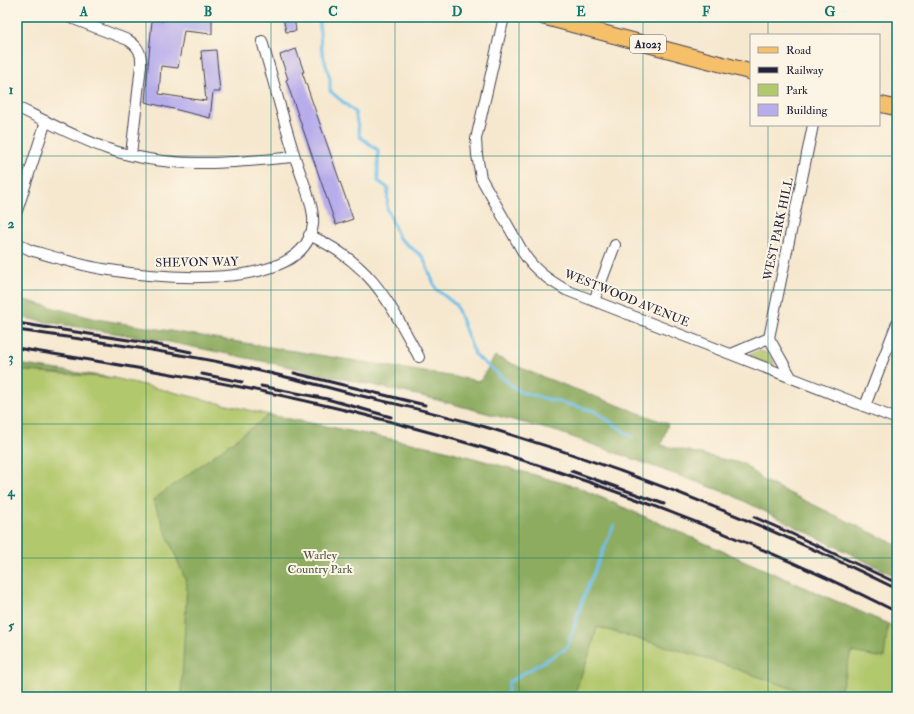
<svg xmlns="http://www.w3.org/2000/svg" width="914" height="714" viewBox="0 0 914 714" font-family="'IM FELL Double Pica',serif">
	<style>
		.green { fill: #b2c86d; stroke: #6a7554 }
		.forest { fill: #8dac60; stroke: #58674e }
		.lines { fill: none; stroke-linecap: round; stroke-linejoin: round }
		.stream { stroke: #6fc0ea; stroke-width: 3 }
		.building { fill: #b8adeb }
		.minor-casing { stroke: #424051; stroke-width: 12 }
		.primary-casing { stroke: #424051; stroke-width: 17 }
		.minor { stroke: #fff; stroke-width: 10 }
		.primary { stroke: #f6c06b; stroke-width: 15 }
		.rail { stroke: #22223b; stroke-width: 3 }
		.grid { fill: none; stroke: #0f766e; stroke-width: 1; stroke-opacity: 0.55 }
		.labels { text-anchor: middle; stroke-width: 4; stroke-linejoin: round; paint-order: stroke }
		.shield { fill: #fcf5e5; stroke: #63616e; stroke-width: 1 }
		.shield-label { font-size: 11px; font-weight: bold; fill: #22223b }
		.street-label { font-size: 12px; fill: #22223b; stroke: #fcf5e5 }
		.park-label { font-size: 12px; fill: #4d544a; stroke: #fcf5e5 }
		.neatline { fill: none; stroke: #0f766e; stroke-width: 1.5 }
		.grid-label { font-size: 13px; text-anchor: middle; font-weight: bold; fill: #0f766e }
	</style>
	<rect width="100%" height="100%" fill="#fcf5e5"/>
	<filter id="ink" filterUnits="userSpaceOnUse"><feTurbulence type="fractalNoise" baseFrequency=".025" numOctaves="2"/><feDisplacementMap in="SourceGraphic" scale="8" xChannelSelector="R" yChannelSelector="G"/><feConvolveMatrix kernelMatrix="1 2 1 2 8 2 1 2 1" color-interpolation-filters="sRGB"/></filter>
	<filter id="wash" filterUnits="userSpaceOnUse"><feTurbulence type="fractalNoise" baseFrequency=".012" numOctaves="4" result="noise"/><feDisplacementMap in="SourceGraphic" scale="16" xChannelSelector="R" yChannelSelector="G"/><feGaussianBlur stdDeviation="0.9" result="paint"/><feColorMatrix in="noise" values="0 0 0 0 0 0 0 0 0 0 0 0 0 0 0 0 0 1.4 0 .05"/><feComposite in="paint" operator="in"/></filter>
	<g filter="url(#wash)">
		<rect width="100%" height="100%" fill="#f6e8cf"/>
		<path class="green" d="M757,351C767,351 773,356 774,367L748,356Z
			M17,370L114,378L269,415L441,449L577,487L897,628V697H17Z"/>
		<path class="forest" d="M17,298L96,319L480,381L495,356L535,374L668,424L661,445L744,464L764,481L897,545V577L730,494L558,432L426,397L286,366L169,342L17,317Z
			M17,364L114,378L17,370Z
			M269,415L441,449L577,487L888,624L884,658L851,652L839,697H816L702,657L597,627L592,647L574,695L580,697H181L187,584L153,500Z"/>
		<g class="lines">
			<path class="stream" d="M319,17L321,47L330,79V91L355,112L360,137L378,150V181L388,188L387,208L399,238L423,257L436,289L456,305L475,355L520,392L595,411L632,437
				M507,697L509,682L567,648L584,596L614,525"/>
		</g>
		<g id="blocks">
			<path class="building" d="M165,17L178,20L179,17H212V34L184,31L178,68L161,66L159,94L206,101L201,51L216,50L220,92H213L210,118L145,102L152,20L163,21Z
				M283,17H294L296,31L286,32Z
				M296,49L304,72H302L353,219L336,225L286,80L288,79L280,55Z"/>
		</g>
	</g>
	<g filter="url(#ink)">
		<use href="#blocks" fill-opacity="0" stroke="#424051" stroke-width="1"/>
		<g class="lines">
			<defs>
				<path id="minor" d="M504,17L476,139L477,155L481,178L524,254C535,271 549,280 566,290L897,419
					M71,18L128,40C138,46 142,53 141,65L131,155
					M17,107C47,122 77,138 108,149C171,170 230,163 294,157
					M17,211L46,121
					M309,235C371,263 388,300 419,357
					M17,242L22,246L30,250C54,257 79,265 103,269C151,277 305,295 313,224C315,206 300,175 295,157C283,119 273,79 262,41
					M594,301L615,245
					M731,354L769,338
					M791,377L769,338L813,125
					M865,406L897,323"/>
				<path id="primary" d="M544,17L751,72
					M879,104L897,108"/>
			</defs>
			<use href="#minor" class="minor-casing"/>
			<use href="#primary" class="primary-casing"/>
			<use href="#minor" class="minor"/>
			<use href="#primary" class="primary"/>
			<path class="rail" d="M17,323L148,343L191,352
				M17,330C83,339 149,349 214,361C259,370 304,381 349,393C391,403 433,412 475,424C620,466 762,522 897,589
				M17,348C128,366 240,384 349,411C539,458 723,525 897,612
				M294,373L425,405
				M202,374L242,382
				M261,386L327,399L391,417
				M571,471L664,504
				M754,517L790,533L897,583"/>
		</g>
	</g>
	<path class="grid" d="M146,17V697M271,17V697M395,17V697M519,17V697M643,17V697M768,17V35M768,125V697M17,156H897M17,290H897M17,424H897M17,558H897"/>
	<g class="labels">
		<rect class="shield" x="630" y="35" width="36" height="18" rx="3"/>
		<g class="shield-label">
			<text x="648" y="48">A1023</text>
		</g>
		<g class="street-label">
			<text transform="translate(778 229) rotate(-78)" y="4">WEST PARK HILL</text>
			<text transform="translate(197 262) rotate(-1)" y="4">SHEVON WAY</text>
			<text transform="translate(627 298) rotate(22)" y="4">WESTWOOD AVENUE</text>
		</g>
		<g class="park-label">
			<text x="320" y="559">Warley<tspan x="320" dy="14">Country Park</tspan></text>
		</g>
	</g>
	<rect width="914" height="714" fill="none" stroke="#fcf5e5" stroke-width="44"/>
	<rect x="750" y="34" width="130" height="92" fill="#fcf5e5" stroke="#a5a1a1"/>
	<rect x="758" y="47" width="20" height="6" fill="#f6c06b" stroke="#a5a1a1"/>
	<text x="786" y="54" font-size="12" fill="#22223b">Road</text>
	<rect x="758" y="67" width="20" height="6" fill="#22223b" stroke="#a5a1a1"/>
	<text x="786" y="74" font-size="12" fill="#22223b">Railway</text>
	<rect x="758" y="84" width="20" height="12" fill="#b2c86d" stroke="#a5a1a1"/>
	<text x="786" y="94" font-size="12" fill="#22223b">Park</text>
	<rect x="758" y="104" width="20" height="12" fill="#b8adeb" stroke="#a5a1a1"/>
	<text x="786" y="114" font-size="12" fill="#22223b">Building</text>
	<rect x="22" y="22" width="870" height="670" class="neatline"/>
	<g class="grid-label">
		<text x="84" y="16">A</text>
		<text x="208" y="16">B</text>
		<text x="333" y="16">C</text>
		<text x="457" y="16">D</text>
		<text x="581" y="16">E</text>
		<text x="706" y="16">F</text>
		<text x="830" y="16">G</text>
		<text x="11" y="94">1</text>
		<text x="11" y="228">2</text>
		<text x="11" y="362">3</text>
		<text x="11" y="496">4</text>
		<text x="11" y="630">5</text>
	</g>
</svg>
